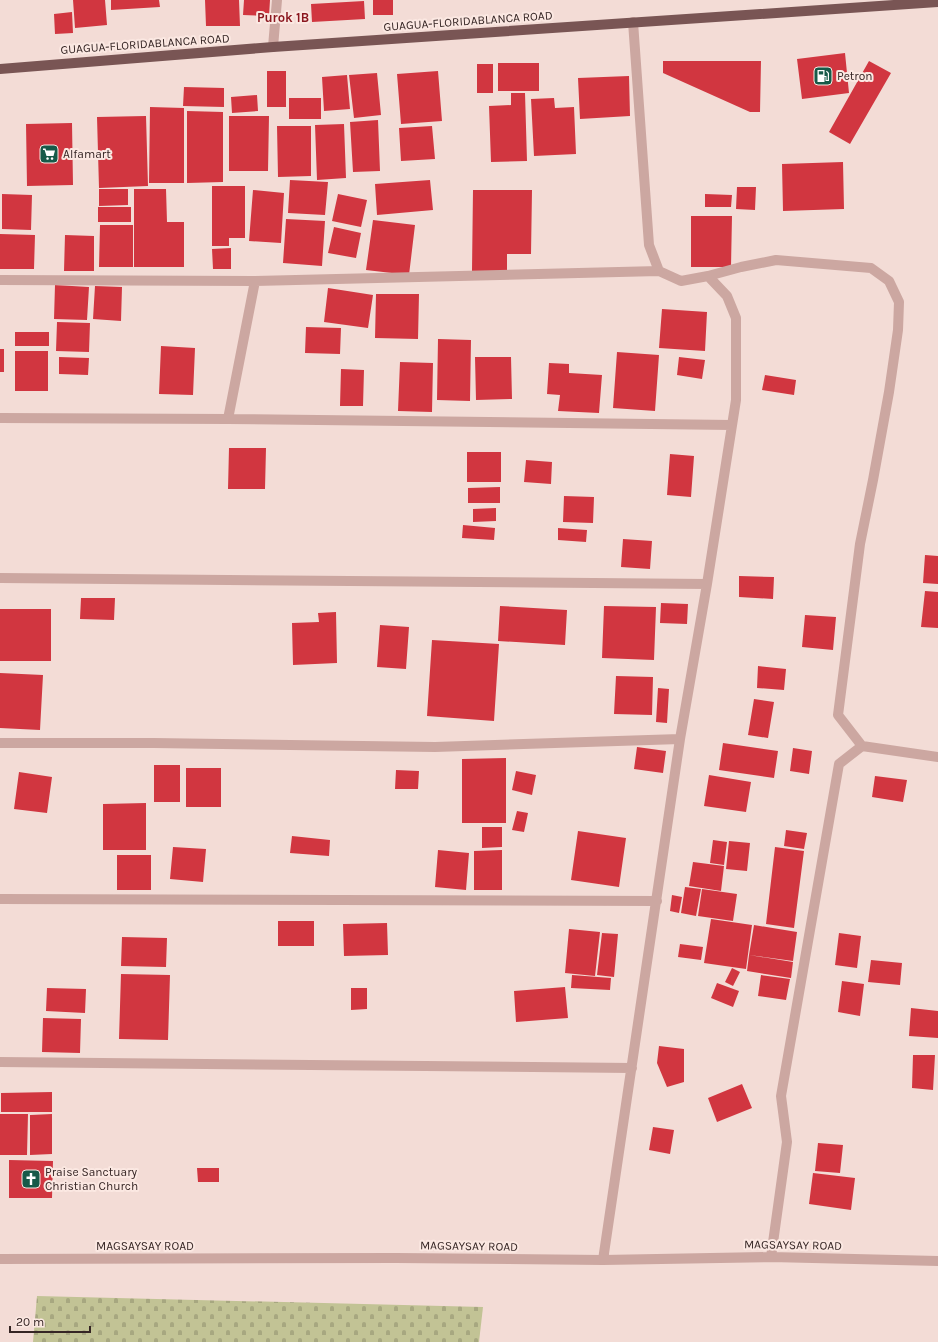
<svg xmlns="http://www.w3.org/2000/svg" width="938" height="1342" viewBox="0 0 938 1342" font-family="Karla,sans-serif">
	<style>
		.cemetery { fill: url(#cemetery-stones) }
		.building { fill: #d13640 }
		.lines { fill: none; stroke-linecap: round; stroke-linejoin: round }
		.street { stroke: #cca7a1; stroke-width: 10 }
		.primary { stroke: #795554; stroke-width: 10 }
		.labels { text-anchor: middle; stroke-width: 4; stroke-linejoin: round; paint-order: stroke }
		.street-label { font-size: 12px; fill: #352524; stroke: #fbe8e2 }
		.poi-label { font-size: 12px; fill: #352524; stroke: #fbe8e2; text-anchor: start }
		.neighbourhood-label { font-size: 13px; font-weight: bold; fill: #8b171f; stroke: #fbe8e2 }
	</style>
	<defs>
		<pattern id="cemetery-stones" width="16" height="16" patternUnits="userSpaceOnUse"><rect width="16" height="16" fill="#c2c395"/><path d="M2 7V4a2 2 0 0 1 4 0v3zM10 15v-3a2 2 0 0 1 4 0v3z" fill="#a7a780"/></pattern>
	</defs>
	<rect width="100%" height="100%" fill="#f3dcd6"/>
	<path class="cemetery" d="M37,1296L483,1307L479,1342H33Z"/>
	<path class="building" d="M73,0H105L107,25L75,28Z
		M111,0H159L160,7L111,10Z
		M205,0H239L240,26H206Z
		M244,0H270L269,16L243,15Z
		M373,0H393V15H373Z
		M364,1L365,19L312,22L311,4Z
		M72,12L73,33L55,34L54,14Z
		M845,53L849,93L802,99L797,59Z
		M663,61H761L760,112H750L663,73Z
		M869,61L891,73L850,144L829,132Z
		M498,63H539V91H498Z
		M477,64H493V93H477Z
		M267,71H286V107H267Z
		M438,71L442,121L401,124L397,74Z
		M377,73L381,115L354,118L349,75Z
		M347,75L350,109L324,111L322,77Z
		M629,76L630,116L580,119L578,78Z
		M184,87L224,88V107L183,106Z
		M511,93H525L527,161L491,162L489,106L511,105Z
		M257,95L258,111L232,113L231,97Z
		M289,98H321V119H289Z
		M554,98L555,108L574,107L576,154L534,156L531,99Z
		M150,107L184,108V183H149Z
		M187,111L223,112V182L187,183Z
		M146,116L148,186L99,188L97,117Z
		M229,116H269L268,171H229Z
		M378,120L380,171L353,172L350,122Z
		M72,123L73,185L27,186L26,124Z
		M344,124L346,178L317,180L315,125Z
		M277,126H311V176L278,177Z
		M432,126L435,159L401,161L399,128Z
		M843,162L844,209L783,211L782,164Z
		M290,180L328,182L325,215L288,213Z
		M430,180L433,210L377,215L375,184Z
		M212,186H245V238H229V246H212Z
		M737,187H756L755,210L736,209Z
		M99,189H128V205L99,206Z
		M134,189H166L167,222H184V267H134Z
		M253,190L284,193L281,243L249,241Z
		M473,190H532L531,254H507V271H472Z
		M2,194L32,195L31,230L2,229Z
		M338,194L367,200L361,227L332,221Z
		M705,194L732,195L731,207H705Z
		M98,207H131V222H98Z
		M691,216H732L731,267H691Z
		M286,219L325,221L322,266L283,263Z
		M373,220L415,225L409,275L366,270Z
		M100,225H133V267H99Z
		M334,227L361,233L356,258L328,253Z
		M0,234L35,235L34,269H0Z
		M65,235L94,236V271H64Z
		M231,248V269H213L212,249Z
		M55,285L89,287L87,320L54,319Z
		M95,286L122,287L121,321L93,319Z
		M328,288L373,295L368,328L324,322Z
		M376,294H419L418,339L375,338Z
		M662,309L707,312L705,351L659,348Z
		M57,322L90,323L89,352L56,351Z
		M306,327L341,328L340,354L305,353Z
		M15,332H49V346H15Z
		M438,339L471,340L470,401L437,400Z
		M161,346L195,348L193,395L159,394Z
		M0,349H4V372H0Z
		M15,351H48V391H15Z
		M617,352L659,355L655,411L613,408Z
		M59,357L89,358L88,375L59,374Z
		M475,357H511L512,399L476,400Z
		M679,357L705,360L702,379L677,375Z
		M400,362L433,363L432,412L398,411Z
		M549,363L569,364V373L602,375L599,413L558,411L560,395L547,394Z
		M341,369L364,370L363,406H340Z
		M765,375L796,380L794,395L762,390Z
		M229,448H266L265,489H228Z
		M467,452H501V482H467Z
		M670,454L694,456L691,497L667,495Z
		M526,460L552,462L551,484L524,482Z
		M500,487V503H468V488Z
		M564,496L594,497L593,523L563,522Z
		M496,508V521L473,522V509Z
		M463,525L495,528L494,540L462,538Z
		M558,528L587,530L586,542L558,540Z
		M623,539L652,541L650,569L621,567Z
		M925,555L938,556V584L923,583Z
		M739,576L774,577L773,599L739,597Z
		M925,591L938,592V628L921,627Z
		M81,598H115L114,620L80,619Z
		M661,603L688,604L687,624L660,623Z
		M500,606L567,610L565,645L498,641Z
		M604,606L656,607L654,660L602,658Z
		M0,609H51V661H0Z
		M336,612L337,663L293,665L292,623L319,622L318,613Z
		M805,615L836,617L833,650L802,647Z
		M380,625L409,627L406,669L377,667Z
		M432,640L499,644L494,721L427,716Z
		M758,666L786,669L784,690L757,688Z
		M0,673L43,675L40,730L0,728Z
		M616,676L653,677L652,715L614,714Z
		M658,688L669,689L667,723L656,722Z
		M754,699L774,702L768,738L748,735Z
		M723,743L778,751L774,778L719,770Z
		M637,747L666,751L663,773L634,769Z
		M793,748L812,751L809,774L790,771Z
		M506,758V823H462V759Z
		M154,765H180V802H154Z
		M186,768H221V807H186Z
		M396,770L419,771L418,789H395Z
		M516,771L536,775L532,795L512,790Z
		M19,772L52,777L47,813L14,809Z
		M709,775L751,782L746,812L704,806Z
		M875,776L907,780L903,802L872,797Z
		M146,803V850H103V804Z
		M517,811L528,813L524,832L512,830Z
		M482,827H502V847L482,848Z
		M786,830L807,833L804,849L784,846Z
		M578,831L626,838L619,887L571,880Z
		M292,836L330,840L329,856L290,853Z
		M713,840L727,842L724,865L710,863Z
		M729,841L750,843L747,871L726,869Z
		M173,847L206,849L203,882L170,879Z
		M775,847L804,851L794,928L766,924Z
		M438,850L469,853L466,890L435,887Z
		M502,850V890H474V851Z
		M117,855H151V890H117Z
		M693,862L724,866L721,891L689,886Z
		M685,887L701,889L696,916L681,913Z
		M702,889L737,894L733,921L698,916Z
		M672,895L682,897L679,913L670,911Z
		M711,919L752,925L746,969L704,963Z
		M278,921H314V946H278Z
		M387,923L388,955L344,956L343,924Z
		M754,925L797,932L793,961L749,955Z
		M569,929L600,932L595,976L565,973Z
		M602,933L618,934L614,977L597,975Z
		M839,933L861,936L857,968L835,965Z
		M122,937L167,938L166,967L121,966Z
		M680,944L703,947L701,960L678,957Z
		M749,955L793,962L791,978L747,971Z
		M871,960L902,963L900,985L868,982Z
		M732,968L740,972L733,986L725,982Z
		M121,974L170,975L168,1040L119,1039Z
		M572,975L611,978L610,990L571,988Z
		M761,975L790,979L786,1000L758,996Z
		M842,981L864,984L860,1016L838,1012Z
		M717,983L739,991L733,1007L711,998Z
		M565,987L568,1018L516,1022L514,991Z
		M47,988L86,989L85,1013L46,1011Z
		M351,988H367V1009L351,1010Z
		M911,1008L938,1011V1038L909,1036Z
		M43,1018L81,1019L80,1053L42,1052Z
		M659,1046L684,1049V1082L667,1087L657,1063Z
		M913,1055H935L933,1090L912,1088Z
		M742,1084L752,1108L717,1122L708,1098Z
		M52,1092V1112H1V1093Z
		M0,1114H28L27,1155H0Z
		M52,1114V1154L30,1155V1115Z
		M653,1127L674,1130L670,1154L649,1150Z
		M818,1143L843,1145L840,1173L815,1171Z
		M9,1160L53,1161L52,1198H9Z
		M197,1168H219V1182H198Z
		M813,1173L855,1178L851,1210L809,1204Z"/>
	<g class="lines">
		<path class="street" d="M273,47L277,0
			M708,276L741,267L776,260L871,268L889,281L899,302L898,330L889,392L873,480L860,544L838,715L862,746L839,764L781,1096L787,1142L771,1257
			M0,280L255,281L659,271
			M0,418L228,419L732,425
			M228,419L255,281
			M0,578L707,584
			M0,743H154L435,747L680,739
			M862,746L938,757
			M0,899L657,901
			M0,1062L632,1068
			M0,1259L396,1258L603,1260L771,1257L938,1261
			M603,1260L680,739L707,584L736,400V318L727,296L708,276L681,281L659,271L649,245L633,22"/>
		<path class="primary" d="M0,69L273,47L938,2"/>
	</g>
	<defs>
		<symbol id="fuel-square" viewBox="-11 -11 22 22"><rect x="-9" y="-9" width="18" height="18" rx="4" fill="#175a49" stroke="#fbe8e2"/><path d="M-5.5-6h7V0h2V4h1.3V-2.5L3-4.5l.8-.8L6-3V5H2.5V1h-1V6h-7ZM-4.2-4.7v3.2H.2V-4.7Z" fill="#fff"/></symbol>
		<symbol id="supermarket-square" viewBox="-11 -11 22 22"><rect x="-9" y="-9" width="18" height="18" rx="4" fill="#175a49" stroke="#fbe8e2"/><path d="M-6-5.5h2.5l.6 2H6L4.5 2H-2.5L-4.4-4H-6ZM-1.5 3.2a1.3 1.3 0 1 0 .1 0ZM3 3.2a1.3 1.3 0 1 0 .1 0Z" fill="#fff"/></symbol>
		<symbol id="church-square" viewBox="-11 -11 22 22"><rect x="-9" y="-9" width="18" height="18" rx="4" fill="#175a49" stroke="#fbe8e2"/><path d="M-1.2-6h2.4v3.5h3.3v2.4h-3.3V6h-2.4V-.1h-3.3v-2.4h3.3Z" fill="#fff"/></symbol>
	</defs>
	<g fill-rule="evenodd">
		<use href="#fuel-square" x="812" y="65" width="22" height="22"/>
		<use href="#supermarket-square" x="38" y="143" width="22" height="22"/>
		<use href="#church-square" x="20" y="1168" width="22" height="22"/>
	</g>
	<g class="labels">
		<g class="street-label">
			<text transform="translate(468 21) rotate(-4)" y="4">GUAGUA-FLORIDABLANCA ROAD</text>
			<text transform="translate(145 44) rotate(-4)" y="4">GUAGUA-FLORIDABLANCA ROAD</text>
			<text transform="translate(793 1245) rotate(1)" y="4">MAGSAYSAY ROAD</text>
			<text x="145" y="1250">MAGSAYSAY ROAD</text>
			<text transform="translate(469 1246) rotate(1)" y="4">MAGSAYSAY ROAD</text>
		</g>
		<g class="poi-label">
			<text x="837" y="80">Petron</text>
			<text x="63" y="158">Alfamart</text>
			<text x="45" y="1176">Praise Sanctuary<tspan x="45" dy="14">Christian Church</tspan></text>
		</g>
		<g class="neighbourhood-label">
			<text x="283" y="22">Purok 1B</text>
		</g>
	</g>
	<path d="M10 1326v6h80v-6" fill="none" stroke="#352524" stroke-width="2"/>
	<text x="16" y="1326" font-size="12" fill="#352524" stroke="#fbe8e2" stroke-width="3" paint-order="stroke">20 m</text>
</svg>
